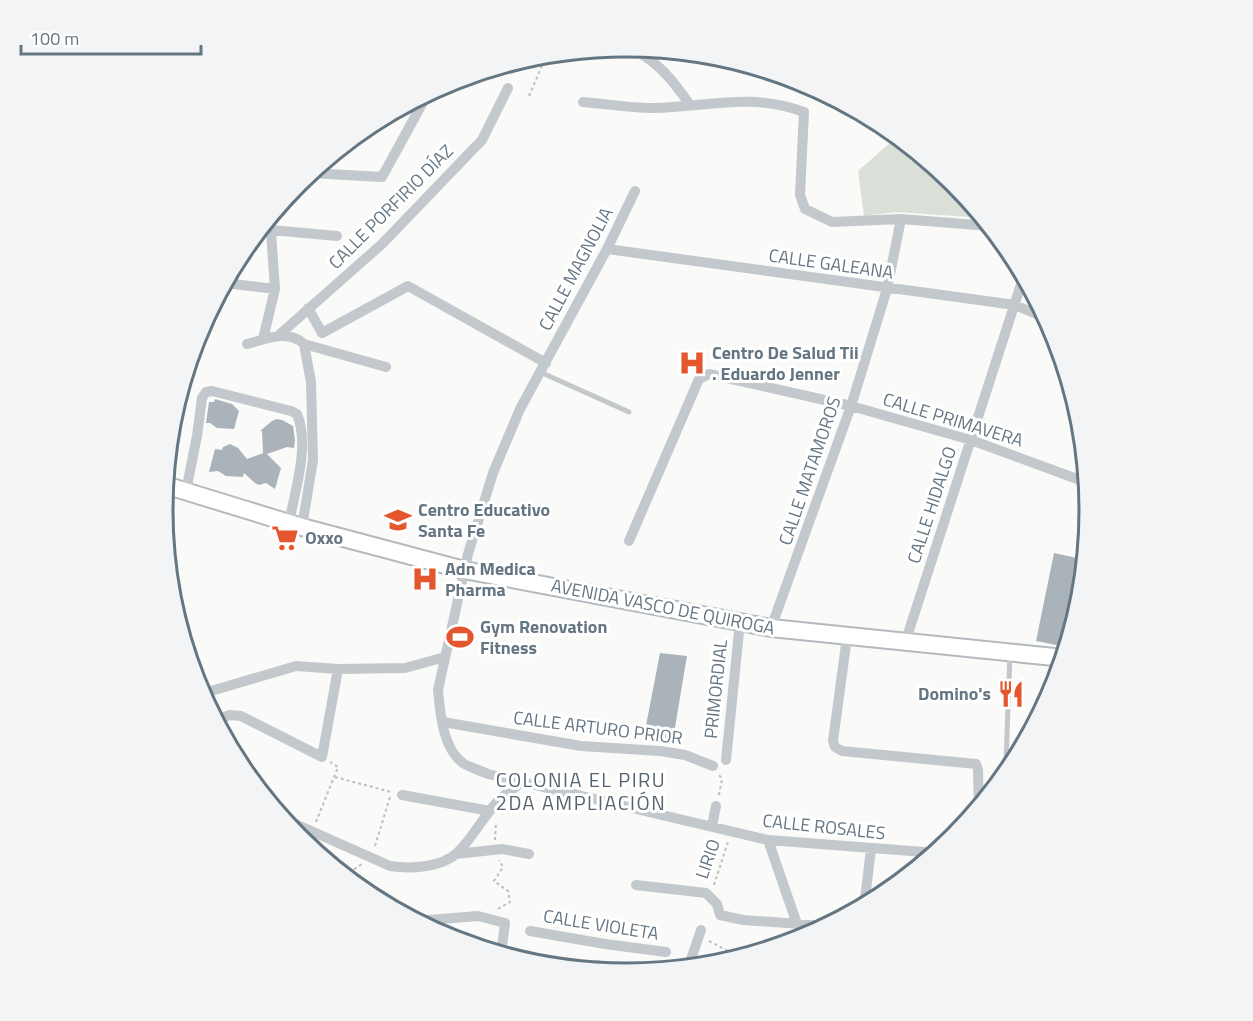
<svg xmlns="http://www.w3.org/2000/svg" width="1253" height="1021" viewBox="0 0 1253 1021" font-family="'Titillium Web',sans-serif">
	<style>
		.green { fill: #dadfd7 }
		.building { fill: #aab3b9 }
		.lines { fill: none; stroke-linecap: round; stroke-linejoin: round }
		.secondary-casing { stroke: #b3babf; stroke-width: 20 }
		.path { stroke: #bbbfc2; stroke-width: 2; stroke-dasharray: 3 3; stroke-linecap: butt }
		.lane { stroke: #c3c8cc; stroke-width: 5 }
		.street { stroke: #c3c8cc; stroke-width: 10 }
		.secondary { stroke: #fff; stroke-width: 16 }
		.labels { text-anchor: middle; stroke-width: 6; stroke-linejoin: round; paint-order: stroke }
		.street-label { font-size: 18px; fill: #657683; stroke: #fff }
		.poi-label { font-size: 18px; font-weight: bold; fill: #657683; stroke: #fff; text-anchor: start }
		.neighbourhood-label { font-size: 20px; letter-spacing: 1.5px; fill: #57646e; stroke: #fff }
		.rim { fill: none; stroke: #657683; stroke-width: 3 }
	</style>
	<rect width="100%" height="100%" fill="#fafaf8"/>
	<path class="green" d="M898,136L955,183L984,218L896,212L864,216L858,171Z"/>
	<path class="building" d="M215,399L232,404L239,411L234,429L217,428L210,423H206L209,402H214Z
		M277,419L282,420L293,426L295,440L294,448L287,447L267,454L281,468L275,489L266,483L259,485L255,483L244,473L243,477L226,476L218,471L209,472L215,449L222,450L223,447L230,444L238,448L247,459L263,453L262,431H260L272,421Z
		M1054,553L1086,560L1080,606L1077,615L1073,614L1066,647L1036,641Z
		M660,653L687,656L672,745L643,741Z"/>
	<g class="lines">
		<defs>
			<path id="secondary" d="M165,485L302,527L464,570L771,628L1064,658"/>
		</defs>
		<use href="#secondary" class="secondary-casing"/>
		<path class="path" d="M529,96L547,54
			M335,777L391,792
			M719,795L722,779L719,775
			M316,822L338,767L330,762
			M495,840L496,822
			M375,846L390,797
			M344,876L362,864
			M714,885L728,842
			M498,909L510,902L508,891L494,881L503,867L499,860
			M709,941L741,958"/>
		<path class="lane" d="M540,372L629,412
			M1006,762L1010,654"/>
		<path class="street" d="M630,47C658,62 672,79 690,105
			M583,102C606,104 630,108 653,108C708,107 750,92 804,112L800,195L805,209L832,222L901,219L990,226
			M310,173L382,177L422,104L416,99
			M635,191L607,249L520,409L493,473L468,554L438,690C440,713 443,752 466,765C473,768 481,771 488,774L768,840L937,853
			M260,229L337,236
			M607,249L1015,305L1048,319
			M225,283L275,289
			M308,308L322,333L408,286L546,363
			M279,335L382,244L482,140L508,88
			M263,339L275,289L270,217
			M247,344C266,339 288,329 304,344L311,382L313,460L302,527
			M304,344L386,367
			M186,491L197,436L202,398L206,392L212,391L291,411L297,414C310,446 295,490 289,523
			M629,541L699,379L709,374L851,406L971,440L1088,483
			M771,628L851,406L887,289L901,219
			M847,637L833,741L835,747L842,751L976,764L978,770L979,809
			M905,643L1024,275
			M201,694L296,666L338,669L405,668L445,657
			M215,720L230,715L241,716L322,757L338,669
			M443,722L581,746L660,751L685,755L713,766
			M726,760L740,622
			M402,795L490,811
			M282,818L390,866C410,869 441,868 457,853C474,837 484,814 501,798C508,792 516,787 524,781
			M712,826L716,806
			M768,840L797,924
			M456,854L502,849L529,854
			M636,885L706,893L717,904L720,915L743,920L828,926
			M864,907L871,849
			M416,921L478,916L505,923L501,955
			M530,931L605,944L666,952
			M688,968L701,930
			M596,972L598,965"/>
		<use href="#secondary" class="secondary"/>
	</g>
	<defs>
		<symbol id="hospital-bare" viewBox="-9 -9 18 18"><path d="M-5-5h3v3.5h4V-5h3V5h-3V1.5h-4V5h-3Z" fill="#e4572e" stroke="#fff" stroke-width="2.5" paint-order="stroke"/></symbol>
		<symbol id="school-bare" viewBox="-9 -9 18 18"><path d="M0-5L7-2L0 1L-7-2ZM-4 1L0 2.5L4 1V4Q0 6-4 4Z" fill="#e4572e" stroke="#fff" stroke-width="2.5" paint-order="stroke"/></symbol>
		<symbol id="supermarket-bare" viewBox="-9 -9 18 18"><path d="M-6-5.5h2.5l.6 2H6L4.5 2H-2.5L-4.4-4H-6ZM-1.5 3.2a1.3 1.3 0 1 0 .1 0ZM3 3.2a1.3 1.3 0 1 0 .1 0Z" fill="#e4572e" stroke="#fff" stroke-width="2.5" paint-order="stroke"/></symbol>
		<symbol id="stadium-bare" viewBox="-9 -9 18 18"><path d="M0-5a6.5 5 0 1 0 0 10a6.5 5 0 1 0 0-10ZM-3.5-1.8h7v3.6h-7Z" fill="#e4572e" stroke="#fff" stroke-width="2.5" paint-order="stroke"/></symbol>
		<symbol id="restaurant-bare" viewBox="-9 -9 18 18"><path d="M-5-6h1v4h1v-4h1v4h1v-4h1v5L-1.5 .5V6h-2V.5L-5-1ZM5-6V6H3V1.5H1.5Q1.5-4 5-6Z" fill="#e4572e" stroke="#fff" stroke-width="2.5" paint-order="stroke"/></symbol>
	</defs>
	<g fill-rule="evenodd">
		<use href="#hospital-bare" x="673" y="344" width="38" height="38"/>
		<use href="#school-bare" x="379" y="501" width="38" height="38"/>
		<use href="#supermarket-bare" x="266" y="519" width="38" height="38"/>
		<use href="#hospital-bare" x="406" y="560" width="38" height="38"/>
		<use href="#stadium-bare" x="441" y="618" width="38" height="38"/>
		<use href="#restaurant-bare" x="992" y="675" width="38" height="38"/>
	</g>
	<g class="labels">
		<g class="street-label">
			<text transform="translate(391 207) rotate(-45)" y="6">CALLE PORFIRIO DÍAZ</text>
			<text transform="translate(831 264) rotate(8)" y="6">CALLE GALEANA</text>
			<text transform="translate(576 269) rotate(-62)" y="6">CALLE MAGNOLIA</text>
			<text transform="translate(953 420) rotate(17)" y="6">CALLE PRIMAVERA</text>
			<text transform="translate(810 471) rotate(-71)" y="6">CALLE MATAMOROS</text>
			<text transform="translate(932 505) rotate(-72)" y="6">CALLE HIDALGO</text>
			<text transform="translate(663 607) rotate(11)" y="6">AVENIDA VASCO DE QUIROGA</text>
			<text transform="translate(716 689) rotate(-84)" y="6">PRIMORDIAL</text>
			<text transform="translate(598 728) rotate(7)" y="6">CALLE ARTURO PRIOR</text>
			<text transform="translate(824 827) rotate(6)" y="6">CALLE ROSALES</text>
			<text transform="translate(708 859) rotate(-71)" y="6">LIRIO</text>
			<text transform="translate(601 925) rotate(9)" y="6">CALLE VIOLETA</text>
		</g>
		<g class="poi-label">
			<text x="712" y="359">Centro De Salud Tii<tspan x="712" dy="21">. Eduardo Jenner</tspan></text>
			<text x="418" y="516">Centro Educativo<tspan x="418" dy="21">Santa Fe</tspan></text>
			<text x="305" y="544">Oxxo</text>
			<text x="445" y="575">Adn Medica<tspan x="445" dy="21">Pharma</tspan></text>
			<text x="480" y="633">Gym Renovation<tspan x="480" dy="21">Fitness</tspan></text>
			<text x="991" y="700" text-anchor="end">Domino's</text>
		</g>
		<g class="neighbourhood-label">
			<text x="581" y="787">COLONIA EL PIRU<tspan x="581" dy="23">2DA AMPLIACIÓN</tspan></text>
		</g>
	</g>
	<path d="M0 0H1253V1021H0ZM173 510a453 453 0 1 1 906 0a453 453 0 1 1-906 0Z" fill="#f3f4f5" fill-rule="evenodd"/>
	<path class="rim" d="M173 510a453 453 0 1 1 906 0a453 453 0 1 1-906 0Z"/>
	<path d="M21 45v9h180v-9" fill="none" stroke="#657683" stroke-width="3"/>
	<text x="30" y="45" font-size="18" fill="#657683" stroke="#ffffff" stroke-width="4.5" paint-order="stroke">100 m</text>
</svg>
